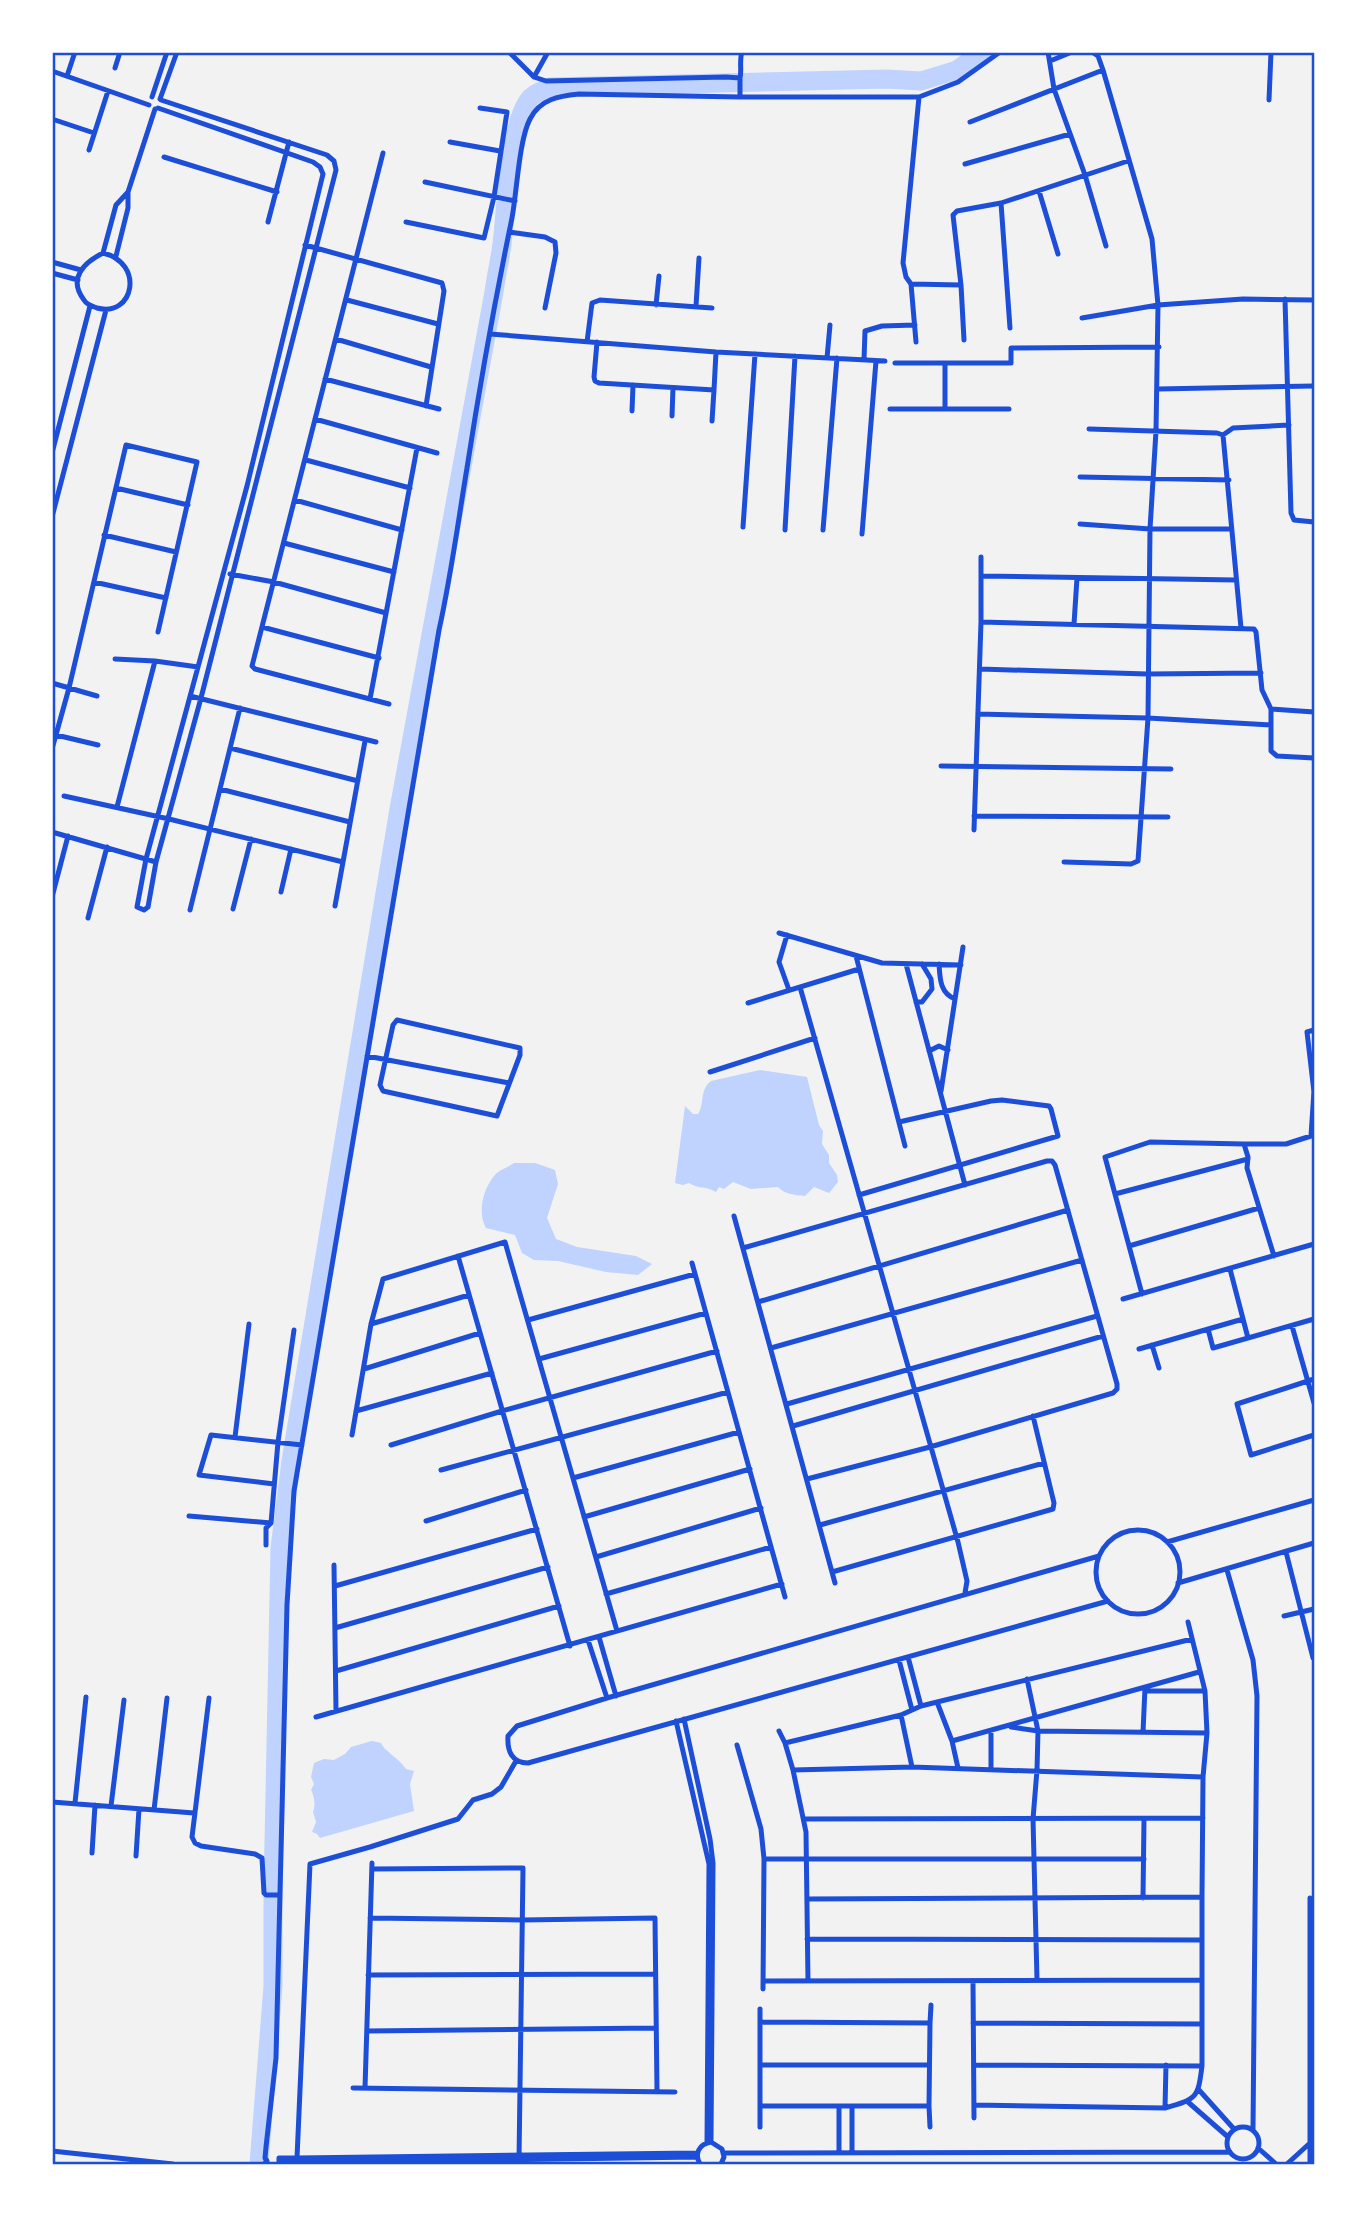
<svg xmlns="http://www.w3.org/2000/svg" width="1367" height="2217" viewBox="0 0 1367 2217" font-family="'PT Sans Narrow',sans-serif">
	<style>
		.water { fill: #bfd3fe }
		.lines { fill: none; stroke-linecap: round; stroke-linejoin: round }
		.river { stroke: #bfd3fe; stroke-width: 19 }
		.minor { stroke: #1d4ed8; stroke-width: 5 }
		.neatline { fill: none; stroke: #1d4ed8; stroke-width: 2.5 }
	</style>
	<rect width="100%" height="100%" fill="#f2f2f2"/>
	<path class="water" d="M760,1070L807,1077L819,1125L823,1131L822,1144L829,1155V1163L837,1175L838,1182L829,1193L814,1187L805,1196C795,1195 784,1194 778,1187L751,1189L733,1182L724,1189L719,1187L716,1192C707,1186 697,1189 689,1183L683,1185L675,1183L685,1106L693,1114H698C705,1104 699,1090 711,1081Z
		M514,1163H535L555,1170L558,1184L547,1218L556,1239L577,1247L636,1256L652,1264L638,1275L606,1272L558,1261L534,1260L522,1253L515,1235L486,1228C477,1213 483,1188 495,1175C499,1170 509,1167 514,1163Z
		M372,1741L381,1743C384,1751 399,1758 406,1769L414,1771L410,1784L414,1811L320,1838L317,1834L312,1832L316,1822L313,1812C316,1806 314,1795 311,1790L314,1784L311,1777L314,1763L324,1759L334,1760L345,1754L351,1747Z"/>
	<g class="lines">
		<path class="river" d="M259,2164L273,1986V1892L280,1548L291,1461L399,809L494,292C496,276 500,260 502,244C506,210 509,128 528,101C533,93 542,91 550,87L887,79L921,81L957,70L982,52"/>
		<path class="minor" d="M509,52L534,77L546,81L726,77L740,78C742,70 739,61 742,52
			M1048,52L1054,89L1085,175L1106,246
			M1050,61L1072,52
			M115,68L120,52
			M52,71L149,105
			M67,76L75,52
			M534,77L548,52
			M740,78V97
			M152,97L167,52
			M160,99L177,52
			M1269,100L1271,52
			M158,108L313,162L320,167L323,174L247,486L146,859L137,907L144,910L148,907L156,862L201,698L336,170L334,161L327,155L161,100
			M52,119L94,133
			M970,122L1103,70
			M450,142L500,151
			M89,150L108,91
			M383,153L252,666L255,669L389,704
			M164,157L277,192
			M965,164L1070,134
			M425,182L515,201
			M1039,191L1058,254
			M268,222L289,142
			M406,222L484,238L494,197L507,112L480,108
			M509,232L545,237L555,242L556,253L545,308
			M305,245L442,283L444,291L426,406
			M103,253C145,263 134,318 97,308C92,306 87,305 84,300C67,278 85,262 103,253L116,205L128,192
			M116,256L128,208V192L155,109
			M52,262L81,270
			M52,273L78,280
			M911,284L961,285
			M1285,299L1291,513L1294,520L1314,522
			M347,300L438,324
			M656,305L659,276
			M696,306L699,258
			M1082,318L1158,305L1243,299L1314,300
			M1010,328L1001,203L1128,161
			M490,334L716,352L885,361
			M336,339L431,367
			M964,340L961,285L953,215L957,211L1001,203
			M587,342L592,303L600,300L712,308
			M597,342L594,377L595,381L599,383L714,390L716,352
			M916,342L911,284L906,277L903,263L919,97
			M827,358L830,325
			M864,360L865,331L882,326L915,325
			M895,363H945V409
			M945,363H1011V348L1159,347
			M325,379L439,409
			M1158,389L1314,386
			M890,409H1009
			M632,411L633,385
			M672,416L673,388
			M315,419L437,453
			M712,421L714,390
			M1089,429L1217,433L1223,435L1233,428L1289,425
			M1223,435L1241,628
			M52,453L90,306
			M306,460L410,488
			M1080,477L1229,480
			M116,488L188,505
			M295,500L402,530
			M52,517L106,310
			M1080,524L1150,529H1231
			M743,527L755,354
			M785,530L795,356
			M823,530L837,358
			M862,534L876,361
			M104,535L176,552
			M284,543L394,572
			M230,574L274,582L386,613
			M981,576L1236,580
			M94,582L166,598
			M981,622L1254,629L1256,632L1262,690L1271,709V751L1277,756L1314,758
			M1074,624L1077,578
			M262,627L379,658
			M115,659L155,661L198,667
			M980,669L1147,674L1261,673
			M52,683L97,696
			M190,696L376,742
			M370,699L417,448
			M1271,709L1314,712
			M978,714L1148,718L1271,725
			M56,735L98,745
			M230,748L358,781
			M52,749L69,688L126,445L197,462L158,632
			M941,766L1171,769
			M220,789L350,822
			M64,796L169,819L343,862
			M117,807L155,661
			M974,816L1168,817
			M974,830L981,622V557
			M52,832L156,862
			M1064,862L1131,864L1138,861L1148,718L1150,529L1156,431L1158,305L1152,239L1103,70L1098,56L1092,52
			M281,892L291,849
			M52,897L68,836
			M335,906L365,741
			M233,909L251,839
			M190,910L240,708
			M88,918L107,847
			M779,933L882,963L961,965
			M787,935L779,962L789,990
			M856,956L905,1146
			M906,964L965,1185
			M939,964C940,979 940,993 955,999
			M800,987L958,1542L967,1581L965,1593
			M916,1002H922L932,989L931,979L922,964
			M748,1003L859,969
			M397,1020L520,1048V1055L497,1116L383,1091L380,1085L393,1025Z
			M929,1051L939,1046L948,1050
			M367,1056L509,1083
			M710,1072L815,1038
			M941,1091L963,947
			M1314,1092L1307,1032L1314,1030
			M1243,1144H1286L1311,1136L1314,1091
			M1115,1194L1248,1159
			M859,1195L1058,1136L1051,1109L1049,1106L1002,1100L991,1101L899,1122
			M734,1216L835,1583
			M1129,1246L1259,1208
			M743,1248L1047,1161H1052L1055,1165L1117,1384V1389L1113,1393L930,1447L807,1479
			M458,1256L570,1646
			M692,1263L785,1597
			M1230,1269L1248,1338
			M1142,1294L1105,1157L1150,1142L1244,1144L1248,1157L1247,1168L1274,1256
			M1123,1299L1314,1244
			M758,1302L1068,1210
			M528,1320L695,1274
			M371,1324L469,1295
			M1292,1326L1314,1403
			M1208,1329L1213,1348L1314,1319
			M1152,1345L1159,1368
			M771,1348L1082,1260
			M1139,1349L1243,1319
			M539,1359L706,1313
			M364,1369L480,1333
			M1314,1379L1237,1404L1251,1455L1314,1435
			M787,1404L1097,1316
			M356,1411L492,1373
			M793,1426L1103,1336
			M352,1435L371,1324L383,1279L505,1242L617,1631
			M235,1437L249,1324
			M391,1445L502,1411L717,1351
			M441,1470L728,1392
			M573,1478L739,1432
			M274,1484L199,1475L211,1435L302,1445
			M189,1516L271,1523
			M584,1517L750,1469
			M426,1521L526,1490
			M820,1525L1044,1463
			M1096 1572a42 42 0 1 1 84 0a42 42 0 1 1-84 0Z
			M1167,1542L1314,1500
			M266,1545V1528L271,1523L278,1442L294,1330
			M1286,1552L1313,1658
			M1099,1556L607,1698L517,1726L508,1736C507,1751 512,1763 528,1763L1108,1601
			M596,1557L761,1508
			M334,1565L336,1711
			M1227,1570L1253,1660L1257,1696L1253,2130
			M832,1572L1053,1509L1054,1503L1033,1416
			M1178,1583L1314,1543
			M335,1586L537,1529
			M606,1594L771,1547
			M1284,1616L1314,1609
			M335,1628L548,1567
			M599,1637L616,1696
			M588,1640L607,1698
			M908,1657L921,1706
			M899,1660L912,1710
			M336,1671L559,1606
			M1027,1679L1038,1731L1037,1770L1033,1819L1037,1980
			M1145,1691H1205
			M209,1698L192,1837L195,1843L201,1846L255,1854L262,1858L264,1893L266,1895H280
			M937,1702L952,1741L958,1768
			M901,1715L912,1767
			M316,1717L782,1584
			M684,1719L710,1839L713,1863L711,2142
			M676,1721L709,1864L707,2143
			M1011,1727L1038,1731L1207,1733
			M991,1730V1769
			M779,1731L785,1743L793,1770L806,1832L808,1981
			M1143,1732L1145,1688
			M952,1741L1199,1672
			M785,1743L901,1715L921,1706L1192,1639
			M737,1745L761,1829L764,1859L763,1989
			M793,1770L912,1767L1203,1777
			M52,1802L194,1813
			M75,1803L86,1697
			M111,1806L124,1700
			M154,1810L167,1698
			M804,1819L1203,1818
			M92,1853L95,1805
			M136,1856L139,1809
			M764,1859H1144
			M372,1869L523,1868L519,2160
			M1143,1898L1144,1819
			M1310,1898V2164
			M807,1899L1202,1897
			M370,1918L522,1920L655,1918L657,2091
			M807,1939L1202,1940
			M368,1975L655,1974
			M763,1981L1202,1980
			M973,1981L974,2118
			M760,2022L930,2023L929,2106H760Z
			M760,2022V2009
			M930,2023L931,2005
			M973,2023L1202,2024
			M367,2031L656,2028
			M760,2065H929
			M974,2065L1202,2066
			M353,2088L675,2092
			M365,2088L372,1863
			M1199,2090L1234,2129
			M1188,2102L1228,2137
			M974,2105L1165,2108C1197,2099 1198,2098 1202,2066V1897L1203,1777L1207,1733L1205,1691L1188,1622
			M929,2106L930,2127
			M1165,2108L1166,2065
			M760,2127V2106
			M1227 2143a16 16 0 1 1 32 0a16 16 0 1 1-32 0Z
			M1258,2148L1276,2164
			M52,2151L173,2164
			M852,2152V2107
			M724,2153L1230,2152
			M839,2153V2107
			M297,2158L310,1864L370,1847L458,1819L473,1800L492,1794L501,1787L516,1761
			M279,2163V2158H297L697,2153
			M279,2163L697,2157
			M264,2164L267,2161L265,2158L266,2147L276,2058L287,1605L294,1491L439,630C451,576 458,522 467,468C480,384 495,300 512,218C517,191 519,140 530,119C540,99 559,96 579,94L740,97H919L958,82L1000,52
			M700,2164C694,2154 699,2144 711,2142L722,2149L724,2157L721,2164
			M1287,2164L1310,2143"/>
	</g>
	<rect width="1367" height="2217" fill="none" stroke="#ffffff" stroke-width="108"/>
	<rect x="54" y="54" width="1259" height="2109" class="neatline"/>
</svg>
